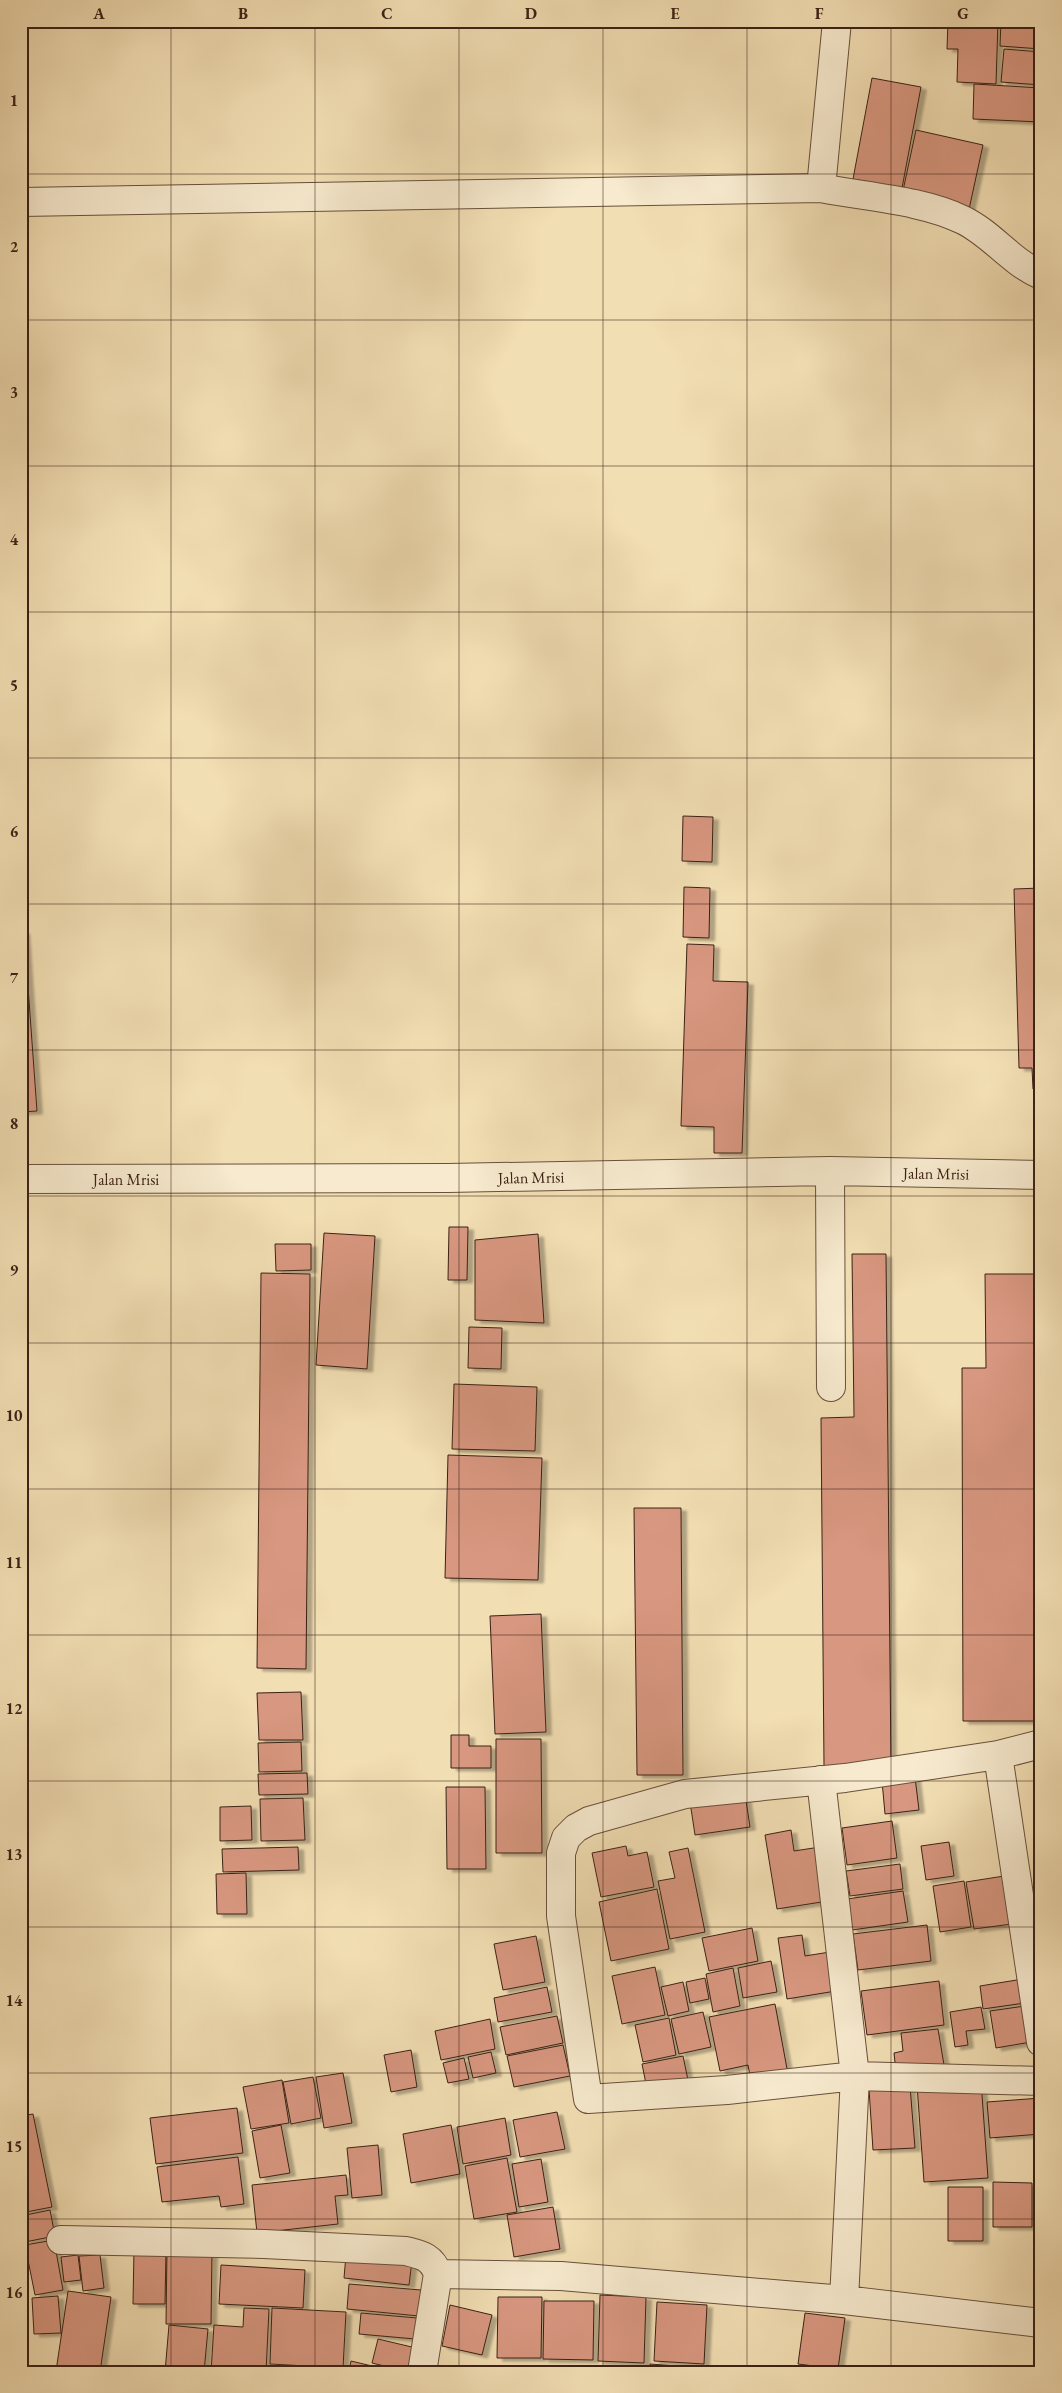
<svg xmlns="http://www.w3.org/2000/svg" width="1062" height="2393" viewBox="0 0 1062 2393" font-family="'EB Garamond',serif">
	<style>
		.building { fill: #d89780; stroke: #3b2115; filter: url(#shadow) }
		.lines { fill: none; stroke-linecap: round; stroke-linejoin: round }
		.minor-casing { stroke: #69503c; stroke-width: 30 }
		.minor { stroke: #f7eace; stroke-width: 28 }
		.grid { fill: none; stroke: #3b2115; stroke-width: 1; stroke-opacity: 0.55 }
		.labels { text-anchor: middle; stroke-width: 4; stroke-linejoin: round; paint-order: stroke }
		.street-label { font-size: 16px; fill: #3b2115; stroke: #f7eace }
		.neatline { fill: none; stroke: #3b2115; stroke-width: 2 }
		.grid-label { font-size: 16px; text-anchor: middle; font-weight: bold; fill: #3b2115 }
	</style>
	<defs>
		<filter id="shadow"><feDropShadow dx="5.5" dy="3" stdDeviation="1" flood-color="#0004"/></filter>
	</defs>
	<rect width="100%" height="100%" fill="#f2deb3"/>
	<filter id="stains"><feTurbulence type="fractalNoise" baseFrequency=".004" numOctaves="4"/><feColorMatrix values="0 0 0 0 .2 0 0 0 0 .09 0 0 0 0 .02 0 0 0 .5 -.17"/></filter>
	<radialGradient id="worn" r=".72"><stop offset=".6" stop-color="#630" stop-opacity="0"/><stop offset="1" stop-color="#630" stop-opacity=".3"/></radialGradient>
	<path class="building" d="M948,21H998L996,84L957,82L958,49H947Z
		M1001,21H1041V49L1000,46Z
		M1004,49L1041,52V85L1001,82Z
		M872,78L921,87L902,188L853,179Z
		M974,84L1041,88V122L973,119Z
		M916,130L983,145L968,214L901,200Z
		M683,816L713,817L712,862L682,861Z
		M684,887L710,888L709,938L683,937Z
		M1041,888V1089H1033L1032,1068H1019L1014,889Z
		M21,931H24L37,1111L21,1112Z
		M687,944L714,945L713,981L748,982L742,1153H714V1127L681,1126Z
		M449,1227H468L467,1280H448Z
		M324,1233L375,1236L367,1369L316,1365Z
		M538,1234L544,1323L475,1320V1240Z
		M275,1244H311V1270L276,1271Z
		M852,1254H886L891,1766H824L821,1418L854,1417Z
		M261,1273L310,1274L306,1669L257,1668Z
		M985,1274H1034L1035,1721H963L962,1368H986Z
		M469,1327L502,1328L501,1369L468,1368Z
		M454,1384L537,1387L535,1451L452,1449Z
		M448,1455L542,1458L538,1580L445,1578Z
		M634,1508H681L683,1775H637Z
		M541,1614L546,1732L495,1734L490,1616Z
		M301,1692L303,1740H259L257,1693Z
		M451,1735H469V1746H491V1768H451Z
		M496,1739H541L542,1853H496Z
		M301,1742L302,1771L259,1772L258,1743Z
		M307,1773L308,1794L259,1795L258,1774Z
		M915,1777L919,1810L885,1814L882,1781Z
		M446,1787H485L486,1869H447Z
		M745,1794L750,1827L695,1835L690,1802Z
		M303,1798L305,1840L261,1841L260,1799Z
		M251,1806L252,1840L220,1841V1807Z
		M892,1821L897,1858L847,1865L842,1828Z
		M791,1830L794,1851L820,1847L828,1901L777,1909L765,1835Z
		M949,1842L954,1876L926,1880L921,1846Z
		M626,1846L628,1856L647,1852L654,1887L601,1897L592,1853Z
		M298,1847L299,1870L223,1872L222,1849Z
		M688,1848L705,1932L670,1939L658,1881L675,1878L669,1852Z
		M900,1864L903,1889L850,1896L846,1871Z
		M246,1873L247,1914H217L216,1874Z
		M1004,1876L1012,1924L974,1929L966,1882Z
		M964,1881L971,1927L940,1932L933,1886Z
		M657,1889L669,1949L611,1961L599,1902Z
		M903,1891L908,1922L852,1930L847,1899Z
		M927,1925L931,1961L858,1970L853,1934Z
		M752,1928L758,1961L709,1971L702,1938Z
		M802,1935L805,1956L836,1951L842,1990L787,1999L778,1938Z
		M536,1936L545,1982L503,1990L494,1944Z
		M771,1961L777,1992L743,1998L738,1968Z
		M655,1967L665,2015L622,2024L612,1976Z
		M733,1968L740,2006L713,2012L706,1974Z
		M705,1978L709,1999L690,2003L686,1982Z
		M1029,1978L1032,2002L983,2009L980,1986Z
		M939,1981L944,2025L867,2035L861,1991Z
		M683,1982L689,2011L668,2016L661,1987Z
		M547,1987L552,2012L498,2022L494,1998Z
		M775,2004L788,2074L751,2081L748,2065L720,2071L709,2017Z
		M1032,2005L1037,2041L996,2048L990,2011Z
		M981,2007L985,2029L966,2031L968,2045L955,2047L950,2012Z
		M703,2012L711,2047L679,2054L671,2019Z
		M557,2016L563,2043L506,2055L500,2027Z
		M669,2018L676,2055L643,2062L635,2025Z
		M490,2019L495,2049L441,2060L435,2031Z
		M938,2029L944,2065L896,2072L894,2053L903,2051L901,2033Z
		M563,2045L570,2076L514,2087L507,2056Z
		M411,2050L417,2087L391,2092L384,2055Z
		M491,2052L496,2073L473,2078L468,2057Z
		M683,2056L688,2080L647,2089L642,2064Z
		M464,2058L469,2079L448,2083L443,2063Z
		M343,2073L352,2123L324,2128L316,2077Z
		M313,2077L321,2118L291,2124L283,2082Z
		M282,2080L289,2123L251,2129L243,2087Z
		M981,2081L988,2178L924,2182L917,2085Z
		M910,2086L915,2148L873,2150L869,2089Z
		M1041,2098V2134L990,2138L987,2102Z
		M237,2108L243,2153L156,2164L150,2118Z
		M557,2112L565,2149L520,2157L513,2120Z
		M33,2114L52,2207L21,2213V2116Z
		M505,2118L511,2155L463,2164L457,2127Z
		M281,2125L290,2173L260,2178L252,2131Z
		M451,2125L460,2174L411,2183L403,2134Z
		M378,2145L382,2195L352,2198L347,2148Z
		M238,2157L244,2204L221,2207L219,2196L162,2202L157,2167Z
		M507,2158L517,2212L474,2219L465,2166Z
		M541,2159L548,2202L519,2207L512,2164Z
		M346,2175L348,2195L335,2196L338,2224L257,2233L252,2185Z
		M993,2182L1032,2183V2227H993Z
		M948,2187H983V2241H948Z
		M553,2207L560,2249L514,2257L507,2215Z
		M50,2210L55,2236L25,2242L21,2216Z
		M54,2240L63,2290L35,2295L25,2245Z
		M134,2249H166L165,2304H133Z
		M167,2250H212L211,2324H166Z
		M78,2255L81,2280L64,2282L61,2257Z
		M100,2255L104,2288L83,2291L79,2256Z
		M346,2255L412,2261L409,2285L344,2278Z
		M221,2265L305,2270L303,2308L219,2304Z
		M349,2284L421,2290L419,2316L347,2309Z
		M68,2291L111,2297L100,2372L56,2371Z
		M600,2295L646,2297L644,2363L598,2361Z
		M58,2296L61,2333L34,2334L32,2298Z
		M498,2297H542L541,2358H497Z
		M544,2301H594L593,2360L543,2359Z
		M657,2302L707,2305L704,2364L654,2361Z
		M450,2305L492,2315L482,2355L442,2346Z
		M244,2308L269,2309L266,2372H211L214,2325L243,2327Z
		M272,2308L346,2312L343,2368L270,2364Z
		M361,2313L417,2318L415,2339L359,2334Z
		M805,2313L845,2318L838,2369L798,2364Z
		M169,2325L208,2329L204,2372H165Z
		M378,2339L416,2348L409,2372L372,2363Z
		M351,2361L397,2372H349Z
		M650,2364L703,2368V2372H649Z"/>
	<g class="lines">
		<defs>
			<path id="minor" d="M821,188L837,21
				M21,202L821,188C866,197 922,200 963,220C992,234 1011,262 1041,275
				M830,1171L831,1387
				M21,1179L448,1178L830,1171L1041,1175
				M1041,1744L998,1755L845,1778L685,1794L589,1821L576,1828L566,1838L561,1853V1916L588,2099L727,2090L855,2076L1041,2081
				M998,1755L1041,2042
				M821,1780L855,2076L844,2300
				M61,2240L264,2244L406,2251C422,2255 432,2257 438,2274L422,2372
				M438,2274L561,2276L844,2300L1041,2323"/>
		</defs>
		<use href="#minor" class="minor-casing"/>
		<use href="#minor" class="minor"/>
	</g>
	<path class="grid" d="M171,21V2372M315,21V2372M459,21V2372M603,21V2372M747,21V2372M891,21V2372M21,174H1041M21,320H1041M21,466H1041M21,612H1041M21,758H1041M21,904H1041M21,1050H1041M21,1196H1041M21,1343H1041M21,1489H1041M21,1635H1041M21,1781H1041M21,1927H1041M21,2073H1041M21,2219H1041"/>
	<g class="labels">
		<g class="street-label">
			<text transform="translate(936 1173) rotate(1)" y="6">Jalan Mrisi</text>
			<text transform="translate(531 1177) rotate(-1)" y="6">Jalan Mrisi</text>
			<text x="126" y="1185">Jalan Mrisi</text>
		</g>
	</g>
	<rect width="1062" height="2393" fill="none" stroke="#f2deb3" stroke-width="55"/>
	<rect x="28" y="28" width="1006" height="2338" class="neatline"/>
	<g class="grid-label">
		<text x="99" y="19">A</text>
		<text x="243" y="19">B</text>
		<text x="387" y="19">C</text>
		<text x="531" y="19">D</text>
		<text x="675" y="19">E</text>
		<text x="819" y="19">F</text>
		<text x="963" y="19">G</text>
		<text x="14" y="106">1</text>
		<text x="14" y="252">2</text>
		<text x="14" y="398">3</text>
		<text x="14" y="545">4</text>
		<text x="14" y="691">5</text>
		<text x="14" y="837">6</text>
		<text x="14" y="983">7</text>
		<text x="14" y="1129">8</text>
		<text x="14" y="1275">9</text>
		<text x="14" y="1421">10</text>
		<text x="14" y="1568">11</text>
		<text x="14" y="1714">12</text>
		<text x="14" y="1860">13</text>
		<text x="14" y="2006">14</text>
		<text x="14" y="2152">15</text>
		<text x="14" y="2298">16</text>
	</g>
	<rect width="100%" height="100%" filter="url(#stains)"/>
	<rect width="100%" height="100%" fill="url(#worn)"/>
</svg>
